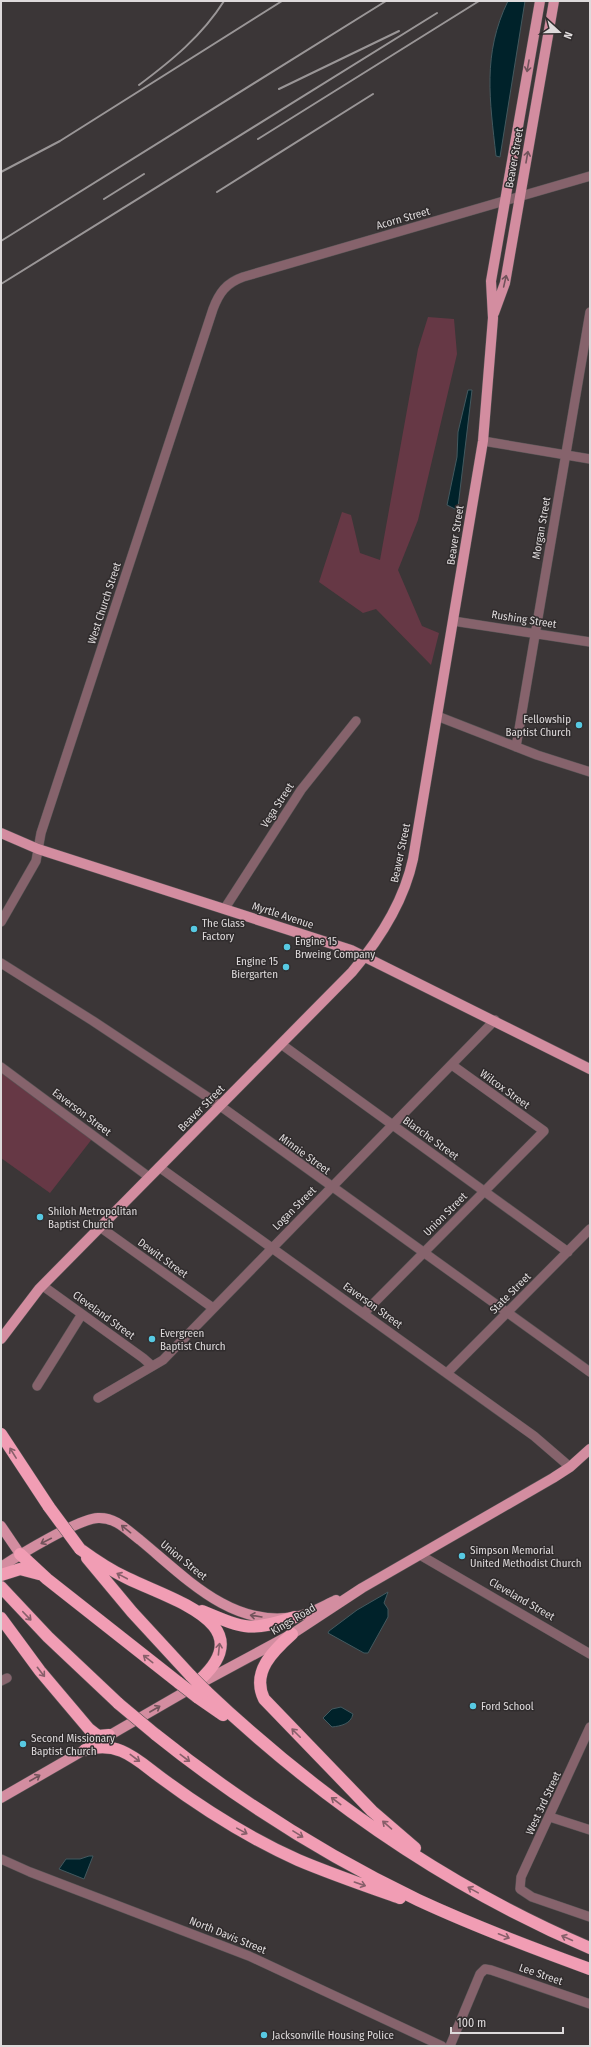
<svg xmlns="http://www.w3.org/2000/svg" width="591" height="2047" viewBox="0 0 591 2047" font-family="'Fira Sans Condensed',sans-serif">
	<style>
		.green { fill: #663845 }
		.water { fill: #00222a; stroke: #43595f }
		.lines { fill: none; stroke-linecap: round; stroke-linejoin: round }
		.minor-casing { stroke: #585455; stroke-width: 10 }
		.major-casing { stroke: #585455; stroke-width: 11 }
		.highway-casing { stroke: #585455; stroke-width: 13 }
		.minor { stroke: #86636c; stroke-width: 9 }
		.major { stroke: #d38da0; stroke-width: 10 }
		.highway { stroke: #f19db4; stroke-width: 12 }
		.rail { stroke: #9a9697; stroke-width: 2 }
		.highway-bridge-casing { stroke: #585455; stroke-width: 13; stroke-linecap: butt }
		.highway-bridge { stroke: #f19db4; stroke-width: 12 }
		.oneway { stroke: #71535b }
		.oneway2 { stroke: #875f6a }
		.poi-dot { fill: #57c9e2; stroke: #302c2d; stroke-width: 1.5 }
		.labels { text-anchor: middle; stroke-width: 3; stroke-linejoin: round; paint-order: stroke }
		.street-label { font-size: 11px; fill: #dedadb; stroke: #302c2d }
		.poi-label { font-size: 11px; fill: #dedadb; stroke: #302c2d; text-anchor: start }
	</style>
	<rect width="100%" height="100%" fill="#3b3637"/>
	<path class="green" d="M428,317L454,319L457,354L418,520L398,570L422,626L439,633L431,665L376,609L363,613L319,582L342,512L351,515L360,553L380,560L418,349Z
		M1,1071L92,1139L50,1193L1,1158Z"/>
	<path class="water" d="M508,1H525L500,157L496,156C490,101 482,54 508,1Z
		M468,390H472L458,507L455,509L447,505L457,457L458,432Z
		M388,1592L384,1603L388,1609V1617L368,1653H364L328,1633L329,1631L357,1610Z
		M341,1707L353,1714C351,1724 341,1726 332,1727L323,1718L332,1709Z
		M89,1856H93L84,1879L59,1869L66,1859H80Z"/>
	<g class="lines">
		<defs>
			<path id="minor" d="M483,441L590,459
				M453,621L590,642
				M437,716L537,755L590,772
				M516,747L590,312
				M225,908L301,790L356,721
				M1,922L36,861L41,833L213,309C219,293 226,283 243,277L590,176
				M1,963L93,1021L212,1100L590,1372
				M281,1044L568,1252
				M1,1067L149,1177
				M159,1167L534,1436L570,1467
				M100,1227L213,1308
				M43,1286L143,1358L151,1365
				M364,1313L544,1131L452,1065
				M447,1373L590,1229
				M37,1386L82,1314
				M98,1398L163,1360L495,1020
				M420,1555L590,1654
				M1,1681L7,1678
				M590,1727L521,1877L520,1889L532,1897L590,1917
				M550,1817L590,1830
				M1,1859L30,1872L249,1956L442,2046
				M450,2046L480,1974L485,1969L491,1970L590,2004"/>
			<path id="major" d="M494,313L505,283L554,1
				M1,833L38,849L351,950L590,1069
				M1,1339L39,1289L352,972C380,939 404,901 413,859L483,441L493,318L491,281L540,1
				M1,1526L20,1554
				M1,1567C19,1555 78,1519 98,1518C115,1517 127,1530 140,1540C184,1576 231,1628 294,1617C309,1615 323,1606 336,1600
				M1,1798L188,1690L292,1634L362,1588L553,1478L570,1467L590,1449"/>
			<path id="highway" d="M1,1434L49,1507
				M80,1549C95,1560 110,1570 127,1578C174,1601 270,1626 190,1688
				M20,1554L47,1579L179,1683
				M87,1558L132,1612L191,1676
				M1,1575L20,1569L39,1574
				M1,1587L48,1637L119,1704
				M202,1611C245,1629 250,1632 295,1617
				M1,1618L40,1671L89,1729L98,1736L109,1735
				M292,1634C273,1651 251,1672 264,1699L372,1811L415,1848
				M206,1691C319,1798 447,1887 590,1948
				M197,1697L223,1715
				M155,1734C236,1799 324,1855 418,1900C474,1926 532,1948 590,1969
				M85,1750C118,1740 136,1759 160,1777C203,1809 249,1838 298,1860C331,1874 366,1886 400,1898"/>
		</defs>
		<use href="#minor" class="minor-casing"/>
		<use href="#major" class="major-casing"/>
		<use href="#highway" class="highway-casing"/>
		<use href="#minor" class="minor"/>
		<use href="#major" class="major"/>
		<use href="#highway" class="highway"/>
		<path class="rail" d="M139,85C171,61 202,36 224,1
			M279,89L399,31
			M258,139L479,1
			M1,172L60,141L282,1
			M217,192L373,94
			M104,199L144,174
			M1,241L386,1
			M1,284L437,13"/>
		<defs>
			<path id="highway-bridge" d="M49,1507L80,1549
				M191,1676L206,1691
				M179,1683L197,1697
				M119,1704L155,1734"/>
		</defs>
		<use href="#highway-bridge" class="highway-bridge-casing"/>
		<use href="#highway-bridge" class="highway-bridge"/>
	</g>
	<defs><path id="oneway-shaft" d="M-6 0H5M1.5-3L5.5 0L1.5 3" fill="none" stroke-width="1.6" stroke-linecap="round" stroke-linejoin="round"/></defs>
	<g class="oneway">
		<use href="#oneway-shaft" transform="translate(528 66) rotate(100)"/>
		<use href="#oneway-shaft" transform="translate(527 157) rotate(-80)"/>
		<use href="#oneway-shaft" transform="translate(505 281) rotate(-77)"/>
		<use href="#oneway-shaft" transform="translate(126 1529) rotate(-141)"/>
		<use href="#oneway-shaft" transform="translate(46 1541) rotate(153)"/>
		<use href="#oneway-shaft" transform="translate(256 1616) rotate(-171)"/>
		<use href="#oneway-shaft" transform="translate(155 1709) rotate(-30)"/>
		<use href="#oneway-shaft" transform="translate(35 1778) rotate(-30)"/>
	</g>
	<g class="oneway2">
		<use href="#oneway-shaft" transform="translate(13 1453) rotate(-122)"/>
		<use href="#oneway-shaft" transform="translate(122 1576) rotate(-152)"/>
		<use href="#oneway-shaft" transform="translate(27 1616) rotate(46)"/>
		<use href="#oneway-shaft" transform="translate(219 1649) rotate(-84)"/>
		<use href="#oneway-shaft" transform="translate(148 1659) rotate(-142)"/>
		<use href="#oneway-shaft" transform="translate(41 1672) rotate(52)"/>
		<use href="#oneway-shaft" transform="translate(296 1733) rotate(-135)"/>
		<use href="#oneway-shaft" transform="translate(135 1758) rotate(37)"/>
		<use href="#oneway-shaft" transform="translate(185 1758) rotate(37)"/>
		<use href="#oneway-shaft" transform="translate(336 1801) rotate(-143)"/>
		<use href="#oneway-shaft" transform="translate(387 1825) rotate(-139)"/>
		<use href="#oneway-shaft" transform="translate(242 1831) rotate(29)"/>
		<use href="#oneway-shaft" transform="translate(298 1834) rotate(32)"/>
		<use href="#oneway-shaft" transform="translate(360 1884) rotate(19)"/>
		<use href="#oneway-shaft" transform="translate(473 1890) rotate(-151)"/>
		<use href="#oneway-shaft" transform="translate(504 1936) rotate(22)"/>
		<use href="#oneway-shaft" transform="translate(567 1938) rotate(-156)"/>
	</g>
	<g class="poi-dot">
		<circle cx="579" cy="725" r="4"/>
		<circle cx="194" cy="929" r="4"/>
		<circle cx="287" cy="947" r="4"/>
		<circle cx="286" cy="967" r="4"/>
		<circle cx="40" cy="1217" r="4"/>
		<circle cx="152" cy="1339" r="4"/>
		<circle cx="462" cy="1556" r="4"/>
		<circle cx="473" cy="1706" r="4"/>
		<circle cx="23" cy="1744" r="4"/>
		<circle cx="264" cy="2035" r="4"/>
	</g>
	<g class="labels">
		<g class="street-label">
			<text transform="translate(514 158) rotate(-80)" y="4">Beaver Street</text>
			<text transform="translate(403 218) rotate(-16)" y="4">Acorn Street</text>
			<text transform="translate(541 528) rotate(-80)" y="4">Morgan Street</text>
			<text transform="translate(455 535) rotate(-81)" y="4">Beaver Street</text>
			<text transform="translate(104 603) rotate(-72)" y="4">West Church Street</text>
			<text transform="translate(524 619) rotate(9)" y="4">Rushing Street</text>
			<text transform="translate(277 805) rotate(-57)" y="4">Vega Street</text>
			<text transform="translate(400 853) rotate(-78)" y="4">Beaver Street</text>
			<text transform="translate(283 915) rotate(18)" y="4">Myrtle Avenue</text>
			<text transform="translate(505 1089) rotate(36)" y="4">Wilcox Street</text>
			<text transform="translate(201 1108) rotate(-45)" y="4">Beaver Street</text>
			<text transform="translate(82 1112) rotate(37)" y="4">Eaverson Street</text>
			<text transform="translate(431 1138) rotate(36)" y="4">Blanche Street</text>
			<text transform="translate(305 1154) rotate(36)" y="4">Minnie Street</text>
			<text transform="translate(294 1208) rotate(-45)" y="4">Logan Street</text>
			<text transform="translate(445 1214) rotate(-45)" y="4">Union Street</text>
			<text transform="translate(163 1258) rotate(36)" y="4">Dewitt Street</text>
			<text transform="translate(510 1293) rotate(-45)" y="4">State Street</text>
			<text transform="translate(373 1305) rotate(36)" y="4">Eaverson Street</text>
			<text transform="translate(104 1315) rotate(36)" y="4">Cleveland Street</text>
			<text transform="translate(184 1560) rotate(39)" y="4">Union Street</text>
			<text transform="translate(522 1599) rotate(30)" y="4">Cleveland Street</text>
			<text transform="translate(293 1619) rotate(-31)" y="4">Kings Road</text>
			<text transform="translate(543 1803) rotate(-65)" y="4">West 3rd Street</text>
			<text transform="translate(228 1935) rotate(22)" y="4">North Davis Street</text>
			<text transform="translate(541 1974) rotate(19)" y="4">Lee Street</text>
		</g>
		<g class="poi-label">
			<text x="571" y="723" text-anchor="end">Fellowship<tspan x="571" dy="13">Baptist Church</tspan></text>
			<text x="202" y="927">The Glass<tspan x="202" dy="13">Factory</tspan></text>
			<text x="295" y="945">Engine 15<tspan x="295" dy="13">Brweing Company</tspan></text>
			<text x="278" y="965" text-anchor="end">Engine 15<tspan x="278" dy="13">Biergarten</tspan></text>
			<text x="48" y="1215">Shiloh Metropolitan<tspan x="48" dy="13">Baptist Church</tspan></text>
			<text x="160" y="1337">Evergreen<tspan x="160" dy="13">Baptist Church</tspan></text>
			<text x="470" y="1554">Simpson Memorial<tspan x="470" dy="13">United Methodist Church</tspan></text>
			<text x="481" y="1710">Ford School</text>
			<text x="31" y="1742">Second Missionary<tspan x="31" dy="13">Baptist Church</tspan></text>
			<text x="272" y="2039">Jacksonville Housing Police</text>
		</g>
	</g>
	<rect width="591" height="2047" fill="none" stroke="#dedadb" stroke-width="4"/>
	<g transform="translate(559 32) rotate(111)" stroke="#302c2d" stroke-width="3" paint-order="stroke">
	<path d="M0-3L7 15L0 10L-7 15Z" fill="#dedadb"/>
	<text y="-6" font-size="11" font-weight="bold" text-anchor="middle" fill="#dedadb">N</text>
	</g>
	<path d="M451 2027v6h112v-6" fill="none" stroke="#dedadb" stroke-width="2"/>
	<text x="457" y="2027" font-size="12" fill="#dedadb" stroke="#302c2d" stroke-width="3" paint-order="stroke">100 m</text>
</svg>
